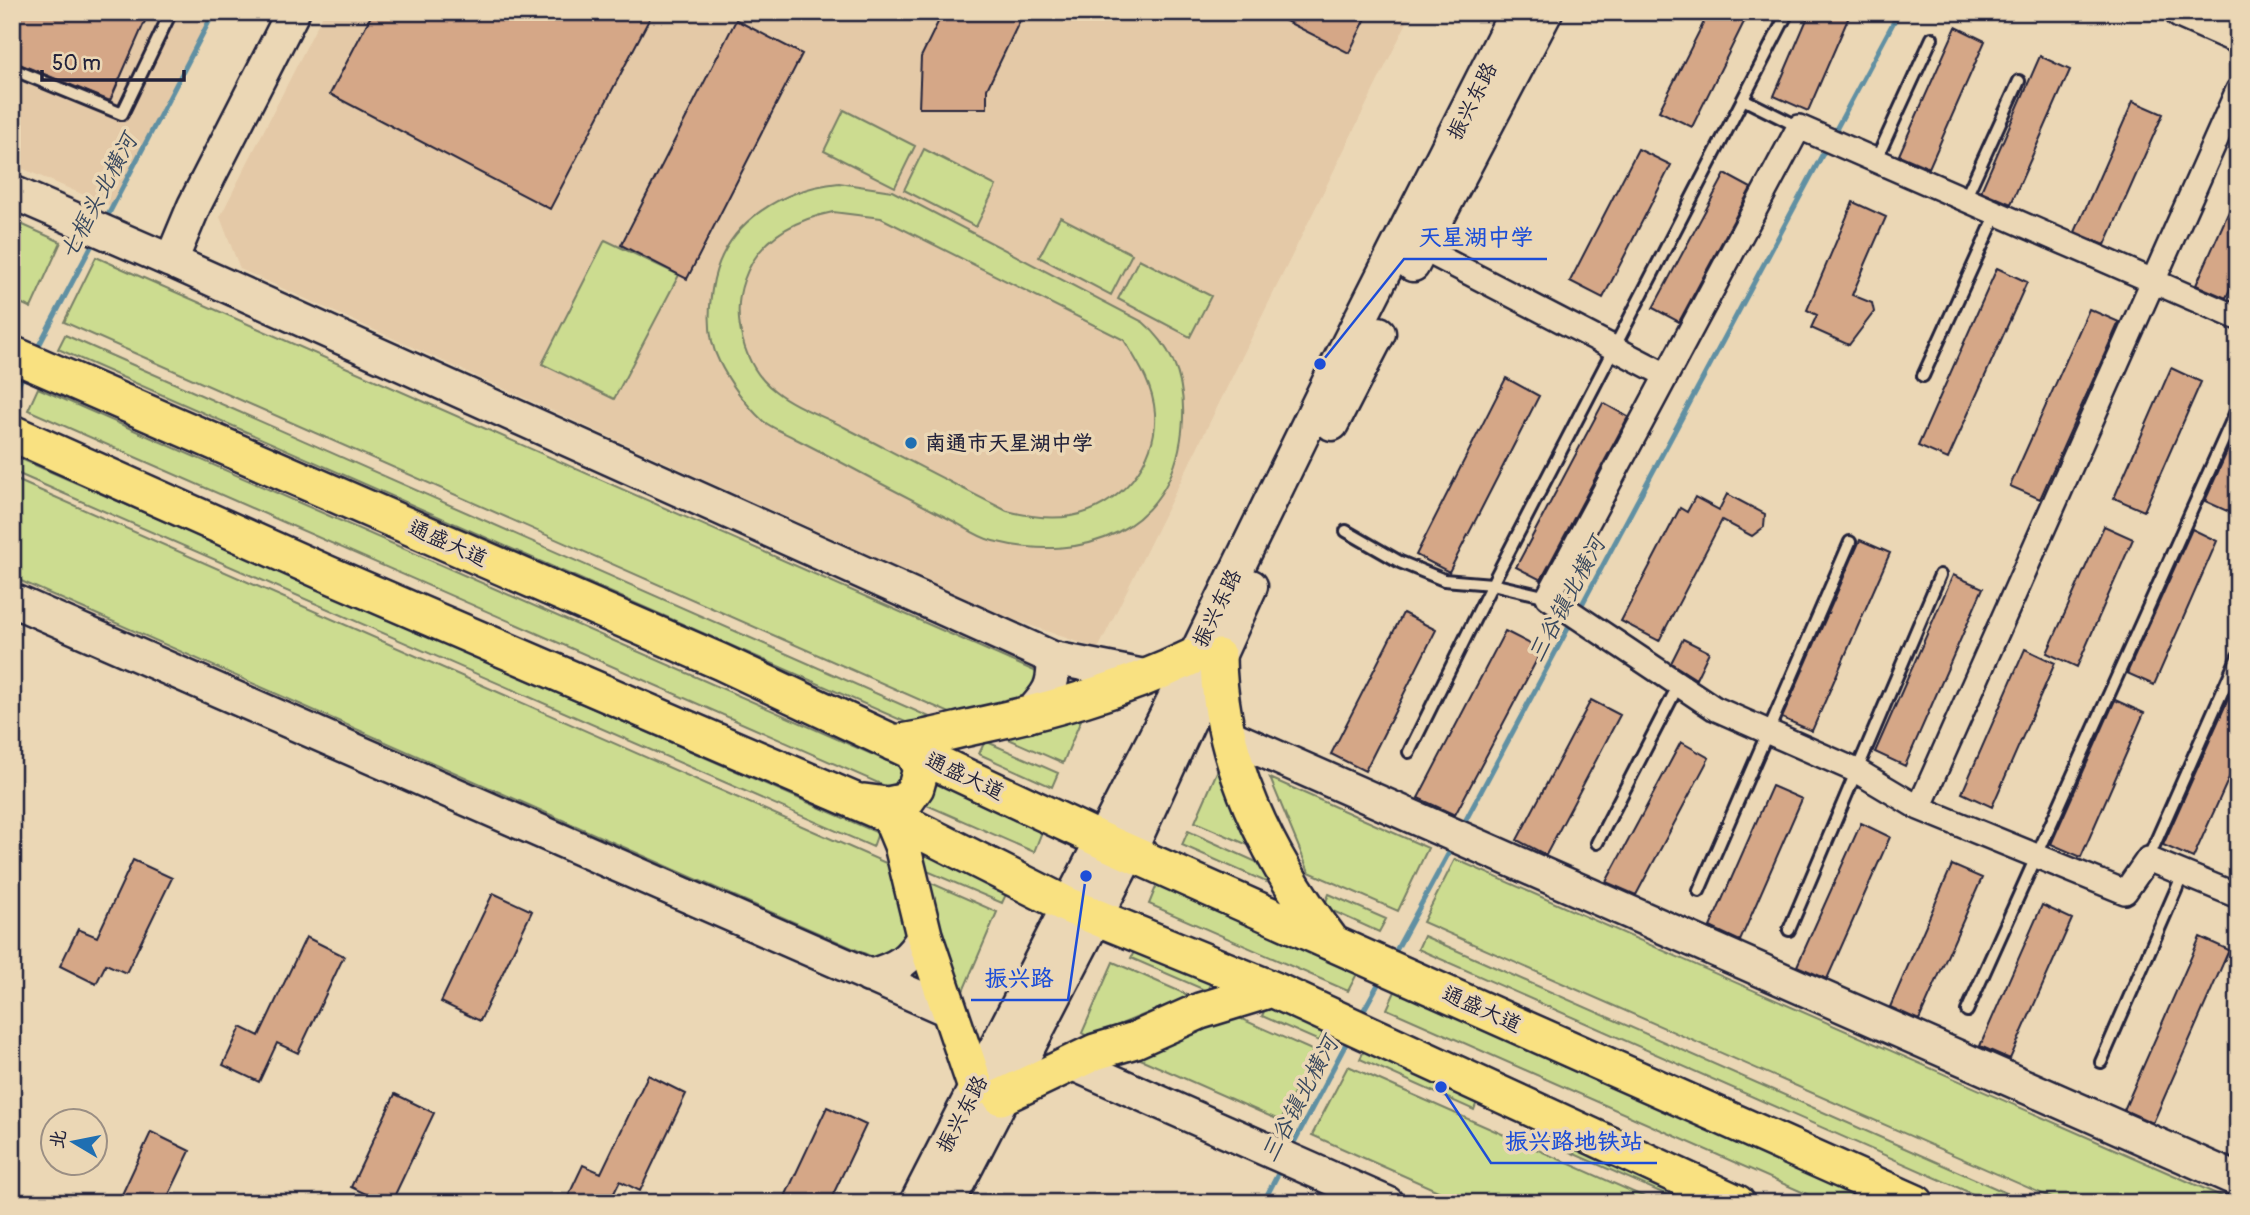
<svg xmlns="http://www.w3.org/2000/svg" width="2250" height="1215" viewBox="0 0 2250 1215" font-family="Pangolin,'LXGW WenKai TC',sans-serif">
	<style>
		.built { fill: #e4c9a7 }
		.green { fill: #ccdc90; stroke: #777f66; stroke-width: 2; fill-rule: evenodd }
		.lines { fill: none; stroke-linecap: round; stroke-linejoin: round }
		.stream { stroke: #6190a3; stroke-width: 5 }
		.building { fill: #d5a787; stroke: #22223b; stroke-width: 2 }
		.lane-casing { stroke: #22223b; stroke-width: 16 }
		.street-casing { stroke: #22223b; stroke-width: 28 }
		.secondary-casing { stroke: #22223b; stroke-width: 37 }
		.primary-casing { stroke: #22223b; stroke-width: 40 }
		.lane { stroke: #ebd7b5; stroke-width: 10 }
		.street { stroke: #ebd7b5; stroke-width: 23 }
		.secondary { stroke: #ebd7b5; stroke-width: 32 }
		.primary { stroke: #f9e181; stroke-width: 35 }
		.poi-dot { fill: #1f6fb2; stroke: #ebd7b5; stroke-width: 2.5 }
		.labels { text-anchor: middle; stroke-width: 7; stroke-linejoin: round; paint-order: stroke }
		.street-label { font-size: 21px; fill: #22223b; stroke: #ebd7b5 }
		.poi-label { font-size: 21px; font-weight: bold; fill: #22223b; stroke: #ebd7b5; text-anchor: start }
		.water-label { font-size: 23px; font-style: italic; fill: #37475e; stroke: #ebd7b5 }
		.leader { fill: none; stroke: #1d4ed8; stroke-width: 2.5 }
		.callout-dot { fill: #1d4ed8; stroke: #ebd7b5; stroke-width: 2.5 }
		.callout-label { font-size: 23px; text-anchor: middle; font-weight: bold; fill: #1d4ed8; stroke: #ebd7b5; stroke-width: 7; stroke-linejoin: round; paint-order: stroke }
	</style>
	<rect width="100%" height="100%" fill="#ebd7b5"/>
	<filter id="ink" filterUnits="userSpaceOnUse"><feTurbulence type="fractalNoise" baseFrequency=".0143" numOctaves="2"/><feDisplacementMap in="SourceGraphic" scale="14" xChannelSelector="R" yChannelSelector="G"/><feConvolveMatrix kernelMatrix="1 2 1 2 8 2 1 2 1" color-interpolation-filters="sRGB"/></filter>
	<g filter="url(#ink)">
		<path class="built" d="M12,12H214L112,207L12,164Z
			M324,12H1412L1098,649L1006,617L240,269L220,217Z"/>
		<path class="green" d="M844,110L915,146L895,187L824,151Z
			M924,149L996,186L976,227L904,190Z
			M839,183L892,191L1143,322C1176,350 1187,388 1182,431C1171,532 1083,564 993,541C980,538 967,529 955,522C930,509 905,496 880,483C852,468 824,453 796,439C785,433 772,428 763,421C746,405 729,382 719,361C706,336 708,307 714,279C728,220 783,189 839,183ZM833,212L881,218L1124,340C1138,363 1153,385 1155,413C1158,462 1119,508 1071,516C1051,520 1027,516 1007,511C953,484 900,456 846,428C823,416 795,407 775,391C743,367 731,316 744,280C758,240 793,220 833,212Z
			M1060,217L1132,254L1111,295L1039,257Z
			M12,220L61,242L31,308L12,299Z
			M605,240L679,275L614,399L542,364Z
			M96,257L1091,696L1063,763L64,322Z
			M1139,259L1211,296L1190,337L1118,299Z
			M65,335L934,719L928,732L58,349Z
			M38,388L910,771L901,793L28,410Z
			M12,455L878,833L873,847L12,471Z
			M12,478L997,912L961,996L12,577Z
			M985,741L1058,773L1052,787L979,754Z
			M1223,758L1262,851L1195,822Z
			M1270,778L1428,848L1398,911L1309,872Z
			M930,780L1043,829L1034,852L922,803Z
			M1188,831L1272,869L1266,882L1182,845Z
			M926,854L1008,890L1002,903L920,868Z
			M1455,859L2237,1203H2063L1423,922Z
			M1158,882L1359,970L1348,991L1149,904Z
			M1329,894L1386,919L1379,932L1324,907Z
			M1424,936L2029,1203H1993L1418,949Z
			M1137,945L1213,978L1207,991L1131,958Z
			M1113,962L1190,996L1089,1037L1082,1033Z
			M1397,987L1885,1203H1827L1387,1009Z
			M1268,1002L1326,1028L1319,1041L1262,1016Z
			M1228,1013L1314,1051L1281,1121L1129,1054Z
			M1366,1046L1479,1096L1474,1110L1360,1059Z
			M1348,1066L1658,1203H1465L1312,1135Z
			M1535,1120L1722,1203H1685L1529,1134Z"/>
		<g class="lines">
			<path class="stream" d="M1833,135L1899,12
				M105,221L214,12
				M36,351L95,239
				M12,397L25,372
				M1579,610L1827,146
				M1461,829L1572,621
				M1392,958L1452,847
				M1360,1017L1381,979
				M1290,1150L1349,1038
				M1263,1203L1281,1168"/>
		</g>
		<path class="building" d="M12,12H149L110,101L12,61Z
			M373,12H653L550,209L330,94Z
			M943,12H1024L987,89V108H919L921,57Z
			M1268,12H1369L1349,53Z
			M1709,12H1749L1692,127L1659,111Z
			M1810,12H1851L1808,111L1774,96Z
			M736,20L802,54L687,279L621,245Z
			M1956,27L1985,41L1929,168L1899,155Z
			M2040,56L2070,70L2011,204L1981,191Z
			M2133,101L2163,114L2105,245L2075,232Z
			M1638,149L1671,165L1603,298L1570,281Z
			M1725,174L1751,188L1679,322L1653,308Z
			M2238,191V271L2226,298L2196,285Z
			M1853,202L1886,217L1852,295L1872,303L1874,312L1849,345L1811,328L1817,315L1807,310Z
			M1997,268L2027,282L1948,459L1918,446Z
			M2089,309L2119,322L2040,499L2010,486Z
			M2171,368L2201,382L2144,511L2114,498Z
			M1506,378L1539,396L1449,572L1416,555Z
			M1603,403L1628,417L1541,580L1516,567Z
			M2238,427V516L2205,501Z
			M1727,494L1765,514L1764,527L1752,536L1722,520L1659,641L1621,621L1680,508L1687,512L1695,497L1719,510Z
			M2104,526L2133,539L2077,667L2047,653Z
			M2192,529L2217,541L2154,685L2127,673Z
			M1860,540L1890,553L1812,731L1782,718Z
			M1953,575L1983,588L1905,766L1875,752Z
			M1403,613L1436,630L1365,771L1331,754Z
			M1505,631L1542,650L1455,815L1418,798Z
			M1683,639L1709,652L1696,679L1671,663Z
			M2025,649L2055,663L1992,807L1962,793Z
			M2238,677V758L2193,858L2163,845Z
			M1591,700L1620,715L1546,855L1517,840Z
			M2115,700L2144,713L2081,857L2051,844Z
			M1681,742L1709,758L1636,895L1606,882Z
			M1772,786L1802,799L1740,941L1710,927Z
			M1861,823L1890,837L1827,979L1797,966Z
			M133,860L172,878L126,973L106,964L96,984L60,966L78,929L97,937Z
			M1952,865L1982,878L1919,1020L1890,1007Z
			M493,893L532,911L480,1021L441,1002Z
			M2042,905L2072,919L2010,1059L1980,1046Z
			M306,937L344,956L298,1053L277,1043L259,1082L223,1065L241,1027L259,1036Z
			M2200,937L2229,950L2153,1123L2124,1110Z
			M648,1075L686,1094L640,1191L620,1181L609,1203H565L583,1165L601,1173Z
			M395,1094L434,1113L391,1203H385L351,1187Z
			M827,1107L866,1125L829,1203H782Z
			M151,1132L190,1151L165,1203H118Z"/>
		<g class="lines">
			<defs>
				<path id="lane" d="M12,69L122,114L171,12
					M1743,99L1799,127
					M1876,160L1932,38
					M1965,199L2019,81
					M1923,376L1997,213
					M1346,531L1400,562L1444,580L1492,584L1548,597
					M1409,752L1492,584L1788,12
					M1597,843L1679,684
					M2148,859L2238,656
					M1699,891L1850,542
					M1789,930L1940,575
					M1967,1011L2238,407
					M2101,1062L2183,874"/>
				<path id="street" d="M1408,241L1666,375
					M2238,318L1799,127L1548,597L1714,708L1857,771L1919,808L2125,892L2148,859L2238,896
					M1919,808L2238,90"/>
				<path id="secondary" d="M293,12L194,206L171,261L1053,658L1149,677
					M2181,12L2238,37
					M12,192L171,261
					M1413,265L1546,12
					M1332,424L1379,333
					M12,600L948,1010
					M1028,716C1048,694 1055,687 1053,658
					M1229,736L2238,1180
					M869,976C897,968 910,961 924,935
					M1071,1063L1387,1203
					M916,1203L1165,717L1334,371L1516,12
					M948,1203L1130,851L1251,586"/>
				<path id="primary" d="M12,354L721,662L1101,840L1916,1203
					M12,433L328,574L890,816L1069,906L1272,989L1737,1203
					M1218,657C1219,760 1268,858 1329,938
					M893,743C921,740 946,733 972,727C1048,711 1122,691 1192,657
					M864,802L887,805L906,801L916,787L921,769L912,751
					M890,816L902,845L924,935L976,1088
					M1001,1097L1095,1052L1135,1040L1200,1011L1272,989"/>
			</defs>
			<use href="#lane" class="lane-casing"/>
			<use href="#street" class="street-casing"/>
			<use href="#secondary" class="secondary-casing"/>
			<use href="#primary" class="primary-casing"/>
			<use href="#lane" class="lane"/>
			<use href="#street" class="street"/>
			<use href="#secondary" class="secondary"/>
			<use href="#primary" class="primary"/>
		</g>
	</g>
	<circle class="poi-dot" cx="911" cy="443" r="7"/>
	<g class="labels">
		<g class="street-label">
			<text transform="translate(1472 101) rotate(-63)" y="7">振兴东路</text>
			<text transform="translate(448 543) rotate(24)" y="7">通盛大道</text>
			<text transform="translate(1217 608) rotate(-64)" y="7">振兴东路</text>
			<text transform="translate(965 776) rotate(25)" y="7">通盛大道</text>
			<text transform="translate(1482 1009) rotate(24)" y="7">通盛大道</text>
			<text transform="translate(962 1114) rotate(-62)" y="7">振兴东路</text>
		</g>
		<g class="poi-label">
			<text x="925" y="450">南通市天星湖中学</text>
		</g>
		<g class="water-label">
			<text transform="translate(98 196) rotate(-62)" y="8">七框头北横河</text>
			<text transform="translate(1566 599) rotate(-62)" y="8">三谷镇北横河</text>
			<text transform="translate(1299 1099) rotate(-62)" y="8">三谷镇北横河</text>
		</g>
	</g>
	<path class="leader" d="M1320 364L1404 259H1547M1086 876L1068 1000H971M1441 1087L1491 1163H1657"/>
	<g class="callout-dot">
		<circle cx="1320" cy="364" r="7"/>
		<circle cx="1086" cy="876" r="7"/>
		<circle cx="1441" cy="1087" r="7"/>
	</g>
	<g class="callout-label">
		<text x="1476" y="245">天星湖中学</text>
		<text x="1019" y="986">振兴路</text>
		<text x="1574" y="1149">振兴路地铁站</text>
	</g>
	<rect width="2250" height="1215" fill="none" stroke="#ebd7b5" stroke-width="42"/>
	<rect x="21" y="21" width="2208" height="1173" fill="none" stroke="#22223b" stroke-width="2.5" filter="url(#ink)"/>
	<g transform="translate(74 1142) rotate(280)"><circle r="33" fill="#ebd7b5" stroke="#9b8f84" stroke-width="2"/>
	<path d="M0-5L12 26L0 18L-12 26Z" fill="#1f6fb2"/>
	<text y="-10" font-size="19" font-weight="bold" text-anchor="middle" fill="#22223b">北</text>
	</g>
	<path d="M42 70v10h142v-10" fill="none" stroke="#22223b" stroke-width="3.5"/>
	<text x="52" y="70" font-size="21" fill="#22223b" stroke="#ebd7b5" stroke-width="5" paint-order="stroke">50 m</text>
</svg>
